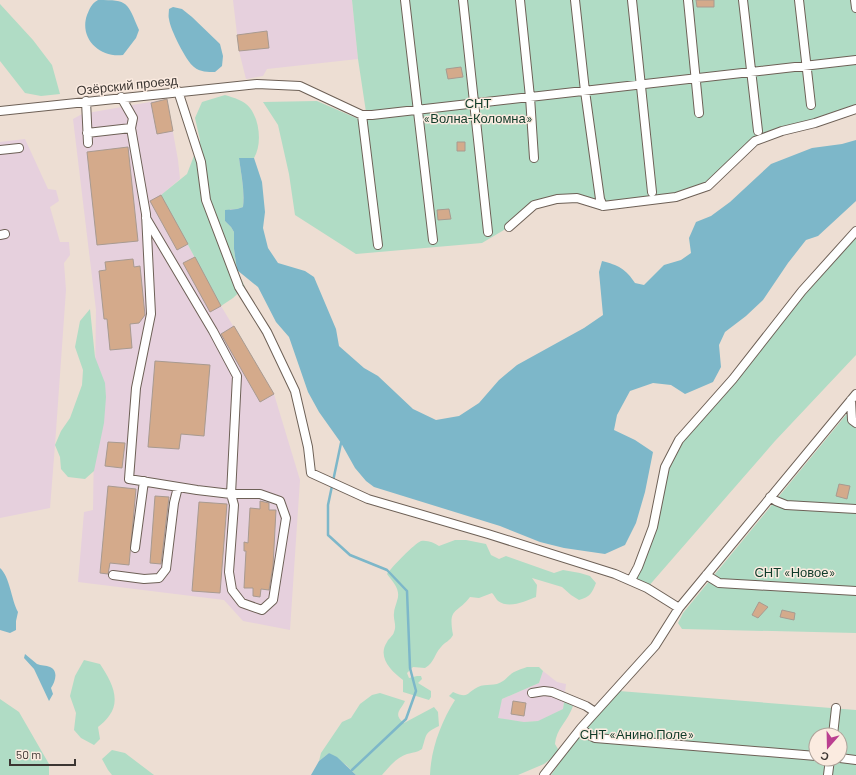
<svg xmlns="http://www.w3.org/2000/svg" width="856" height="775" viewBox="0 0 856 775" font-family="Barlow,sans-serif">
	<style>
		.industrial { fill: #e6d0dd }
		.green { fill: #b0dcc5; fill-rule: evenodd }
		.water { fill: #7db7c9 }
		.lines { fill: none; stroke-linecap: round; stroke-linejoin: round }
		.stream { stroke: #7db7c9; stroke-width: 2.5 }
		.building { fill: #d4aa8b; stroke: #a89a90 }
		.minor-casing { stroke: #6d6056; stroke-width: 10 }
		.minor { stroke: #fff; stroke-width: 8 }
		.labels { text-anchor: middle; stroke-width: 3; stroke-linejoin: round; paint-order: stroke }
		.street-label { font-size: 13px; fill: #3c3632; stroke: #fbebe0 }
		.park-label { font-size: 13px; fill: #103b29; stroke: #fbebe0 }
	</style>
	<rect width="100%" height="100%" fill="#edded3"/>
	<path class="industrial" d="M233,0H352L358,59L267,69L263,76L246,79L239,51Z
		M167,99L178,160L180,179L161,195L221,306L274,394L300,480L290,630L243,621L224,600L78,582L84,512L93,510L96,310L73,119L82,114Z
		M25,139L48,189L56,190L59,201L50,207L60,242H69L70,255L64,263L66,290L55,445L50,508L0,518V142Z
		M543,671L557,682L566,684L563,709L539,721L524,722L497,718L502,699L539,683Z"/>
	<path class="green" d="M352,0H856V109L755,141L708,186L676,197L603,206L577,198L534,205L509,227L482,243L356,254L295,215L289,174L278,125L263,102L317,101L363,121L366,112L358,59Z
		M0,4L33,40L52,65L60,94L41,96L25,93L0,61Z
		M225,95C234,98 244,100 250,108C260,121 262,145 254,158H239C241,174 245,191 243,207L237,209H230L225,221L231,227L234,232V249L237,270L245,287L233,298L221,306L161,195L187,174L200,140L195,118L202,102Z
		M856,231V355L775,441L647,588L631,580L653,527L665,467L679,440Z
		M90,309L95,357L105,383L106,397L104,423L94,471L85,479L68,477L61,469L60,457L55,445L61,431L70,418L82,385L83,370L75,347L80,321Z
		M856,403V633L682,629L678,623L683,613L850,410L854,411Z
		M455,540H466L486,544L491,555L499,559L506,556L554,573L563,570L580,573L590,576L596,583C592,593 590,597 579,600L571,595L562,587L532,578L537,585L536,597C526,601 509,609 498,601C496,599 494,595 492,593L479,598L470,597C456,615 448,607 453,635C450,641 445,642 441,647C434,654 435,662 425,668L413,667L407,673L409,678L417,676H421L422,679L418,683L431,691V697L429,700L403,692V680C391,671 377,657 387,642C389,638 393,636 394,632C397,625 393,620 394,613C394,609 396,605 397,601C401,590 394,583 387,574C391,568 415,543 421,541C428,540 434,543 439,546Z
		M84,660L100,664C110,679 122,699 109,716C106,720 102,724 98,727L100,739L94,745L81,738L74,730L76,713L70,696L75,676Z
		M527,667H539L543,671L539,683L502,699L498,718L524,722L538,721L563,709L564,702L573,706C568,721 556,729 555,744L558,749L557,754L544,764L518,775H430C431,749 441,722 455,700L449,696L453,692C469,699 466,693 478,687C486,683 495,687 503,681C505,680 507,677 510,675C514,671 522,669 527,667Z
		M619,691L856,710V775H551L580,734ZM816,735H840V759H816Z
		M380,693L405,701C400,711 393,714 404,723L434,707L438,712L439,726C424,733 427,734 422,749C416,753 414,752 407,754C397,757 388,768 382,775H356L346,765L329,753L319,761L321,753L342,722L351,718L360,704L372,695Z
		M0,699L19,712L49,764V775H0Z
		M112,750L125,753L154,775H112L108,770L102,759Z"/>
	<path class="water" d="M98,0C129,0 127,2 139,30L136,38L123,55C99,58 79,38 87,15C90,8 91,4 98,0Z
		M173,7L182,9L192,17L220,44L223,56L222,66L215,72C208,72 200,72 194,67C186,61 170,29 169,19C168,16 169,12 169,9Z
		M856,140V201L818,236L806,240L788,263L763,300L746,316L725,332L719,345L721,367L713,382L685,394L671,385L653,383L630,391L617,415L614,430L635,440L653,452L645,492L636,523L625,545L605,554L564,548L540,542L500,526L374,487L366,481L355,468L341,443L319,412L308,392L289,337L276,322L258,287L237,270L234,249V232L231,227L225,221V210L237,209L243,207C245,191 241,174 239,158H254L262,182L265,212L263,228L268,248L278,263L305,271L314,277L336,329L339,346L364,368L378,376L413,409L436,420L459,416L479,403L499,380L517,365L584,328L603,315L599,272L602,261C618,265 626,269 635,283L644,285L664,265L681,260L691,253L689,238L696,222L711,216L730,202L771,164L812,148L842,144Z
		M0,568C10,577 11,599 18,612L16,621V630L10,633L0,630Z
		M25,654C29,657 33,661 37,664C41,666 46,665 50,667C59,671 55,682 51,688L53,694L49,701L34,669L24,658Z
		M329,753L337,757L356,775H311L319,761Z"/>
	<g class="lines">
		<path class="stream" d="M341,443L328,505V535L350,555L387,570L407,591L410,668L416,691L406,719L352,770"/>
	</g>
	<path class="building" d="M696,0H714V7H697Z
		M267,31L269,48L239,51L237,35Z
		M461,67L463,77L448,79L446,69Z
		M167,99L173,131L157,134L151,103Z
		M457,142H465V151H457Z
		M128,147L138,241L97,245L87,152Z
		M161,195L188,244L177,250L150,201Z
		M449,209L451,219L438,220L437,210Z
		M195,257L221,306L210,312L183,263Z
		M133,259L134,267L140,266L145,315L139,323L130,324L132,348L110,350L107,319H104L99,271L106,270L105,262Z
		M234,326L274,394L260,402L221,334Z
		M155,361L210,365L204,436L181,434L179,449L148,447Z
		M108,442L125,443L122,468L105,466Z
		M839,484L850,486L847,499L836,496Z
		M108,486L136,489L129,565L110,563L108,574L100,573Z
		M155,496L169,497L161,564L150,563Z
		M260,501L269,503V510H276L273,566L269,590L261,589L260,597L253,596V588H244L246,551H244V542L248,543L250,508L260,509Z
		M199,502L227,504L220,593L192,591Z
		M759,602L768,607L758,618L752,615Z
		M782,610L795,613L794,620L780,617Z
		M513,701L526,703L524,716L511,714Z"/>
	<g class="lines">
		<defs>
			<path id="minor" d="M405,0L433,240
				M463,0L488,232
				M520,0L530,97L534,158
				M575,0L585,91L600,199L603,206
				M632,0L652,192
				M688,0L699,113
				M743,0L758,131
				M799,0L811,105
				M855,0L856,8
				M178,91L201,162L206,200L239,287L267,332L295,391L308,447L311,473L368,499L488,534L615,574L647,588L679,608
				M86,101L88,143
				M0,111L257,84L300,86L362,115H372L856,60
				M362,115L378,245
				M131,128L146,214L151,314L136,388L129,479L197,490L231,494L234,505L229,572L232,590L242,603L262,610L273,600L286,518L280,501L260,494H231L237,376L213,331L146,218
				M87,133L131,128L133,118L121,97
				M0,150L19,148
				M509,227L534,205L557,199L577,198L603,206L676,197L708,186L755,141L782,131L815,123L856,109
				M0,235L5,234
				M851,400L852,420L856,423
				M770,497L776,501L786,505L856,509
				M135,548L144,481
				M113,575L144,579L159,578L166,569L174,503L178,487
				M706,575L719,583L856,591
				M631,580L638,567L653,527L665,467L679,440L733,379L802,291L856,231
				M532,693L544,691L552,692L586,706L595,712
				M581,728L589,735L595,738L816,756
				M833,735L836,708
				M840,758L856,760
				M544,775L581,728L655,646L679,608L856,394
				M828,775L830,759"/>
		</defs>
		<use href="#minor" class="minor-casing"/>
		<use href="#minor" class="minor"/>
	</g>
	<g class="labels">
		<g class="street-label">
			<text transform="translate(127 85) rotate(-6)" y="5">Озёрский проезд</text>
		</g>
		<g class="park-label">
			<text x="478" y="108">СНТ<tspan x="478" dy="15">«Волна-Коломна»</tspan></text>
			<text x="795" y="577">СНТ «Новое»</text>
			<text x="637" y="739">СНТ «Анино Поле»</text>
		</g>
	</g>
	<g transform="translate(828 747) rotate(200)"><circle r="19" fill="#fbebe0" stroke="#afa39a"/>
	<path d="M0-3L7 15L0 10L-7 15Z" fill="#bb3f90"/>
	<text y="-6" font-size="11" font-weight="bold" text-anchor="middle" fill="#3c3632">С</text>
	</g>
	<path d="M10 759v6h65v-6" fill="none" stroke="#3c3632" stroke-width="2"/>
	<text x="16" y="759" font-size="12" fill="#3c3632" stroke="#fbebe0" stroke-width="3" paint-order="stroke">50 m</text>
</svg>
